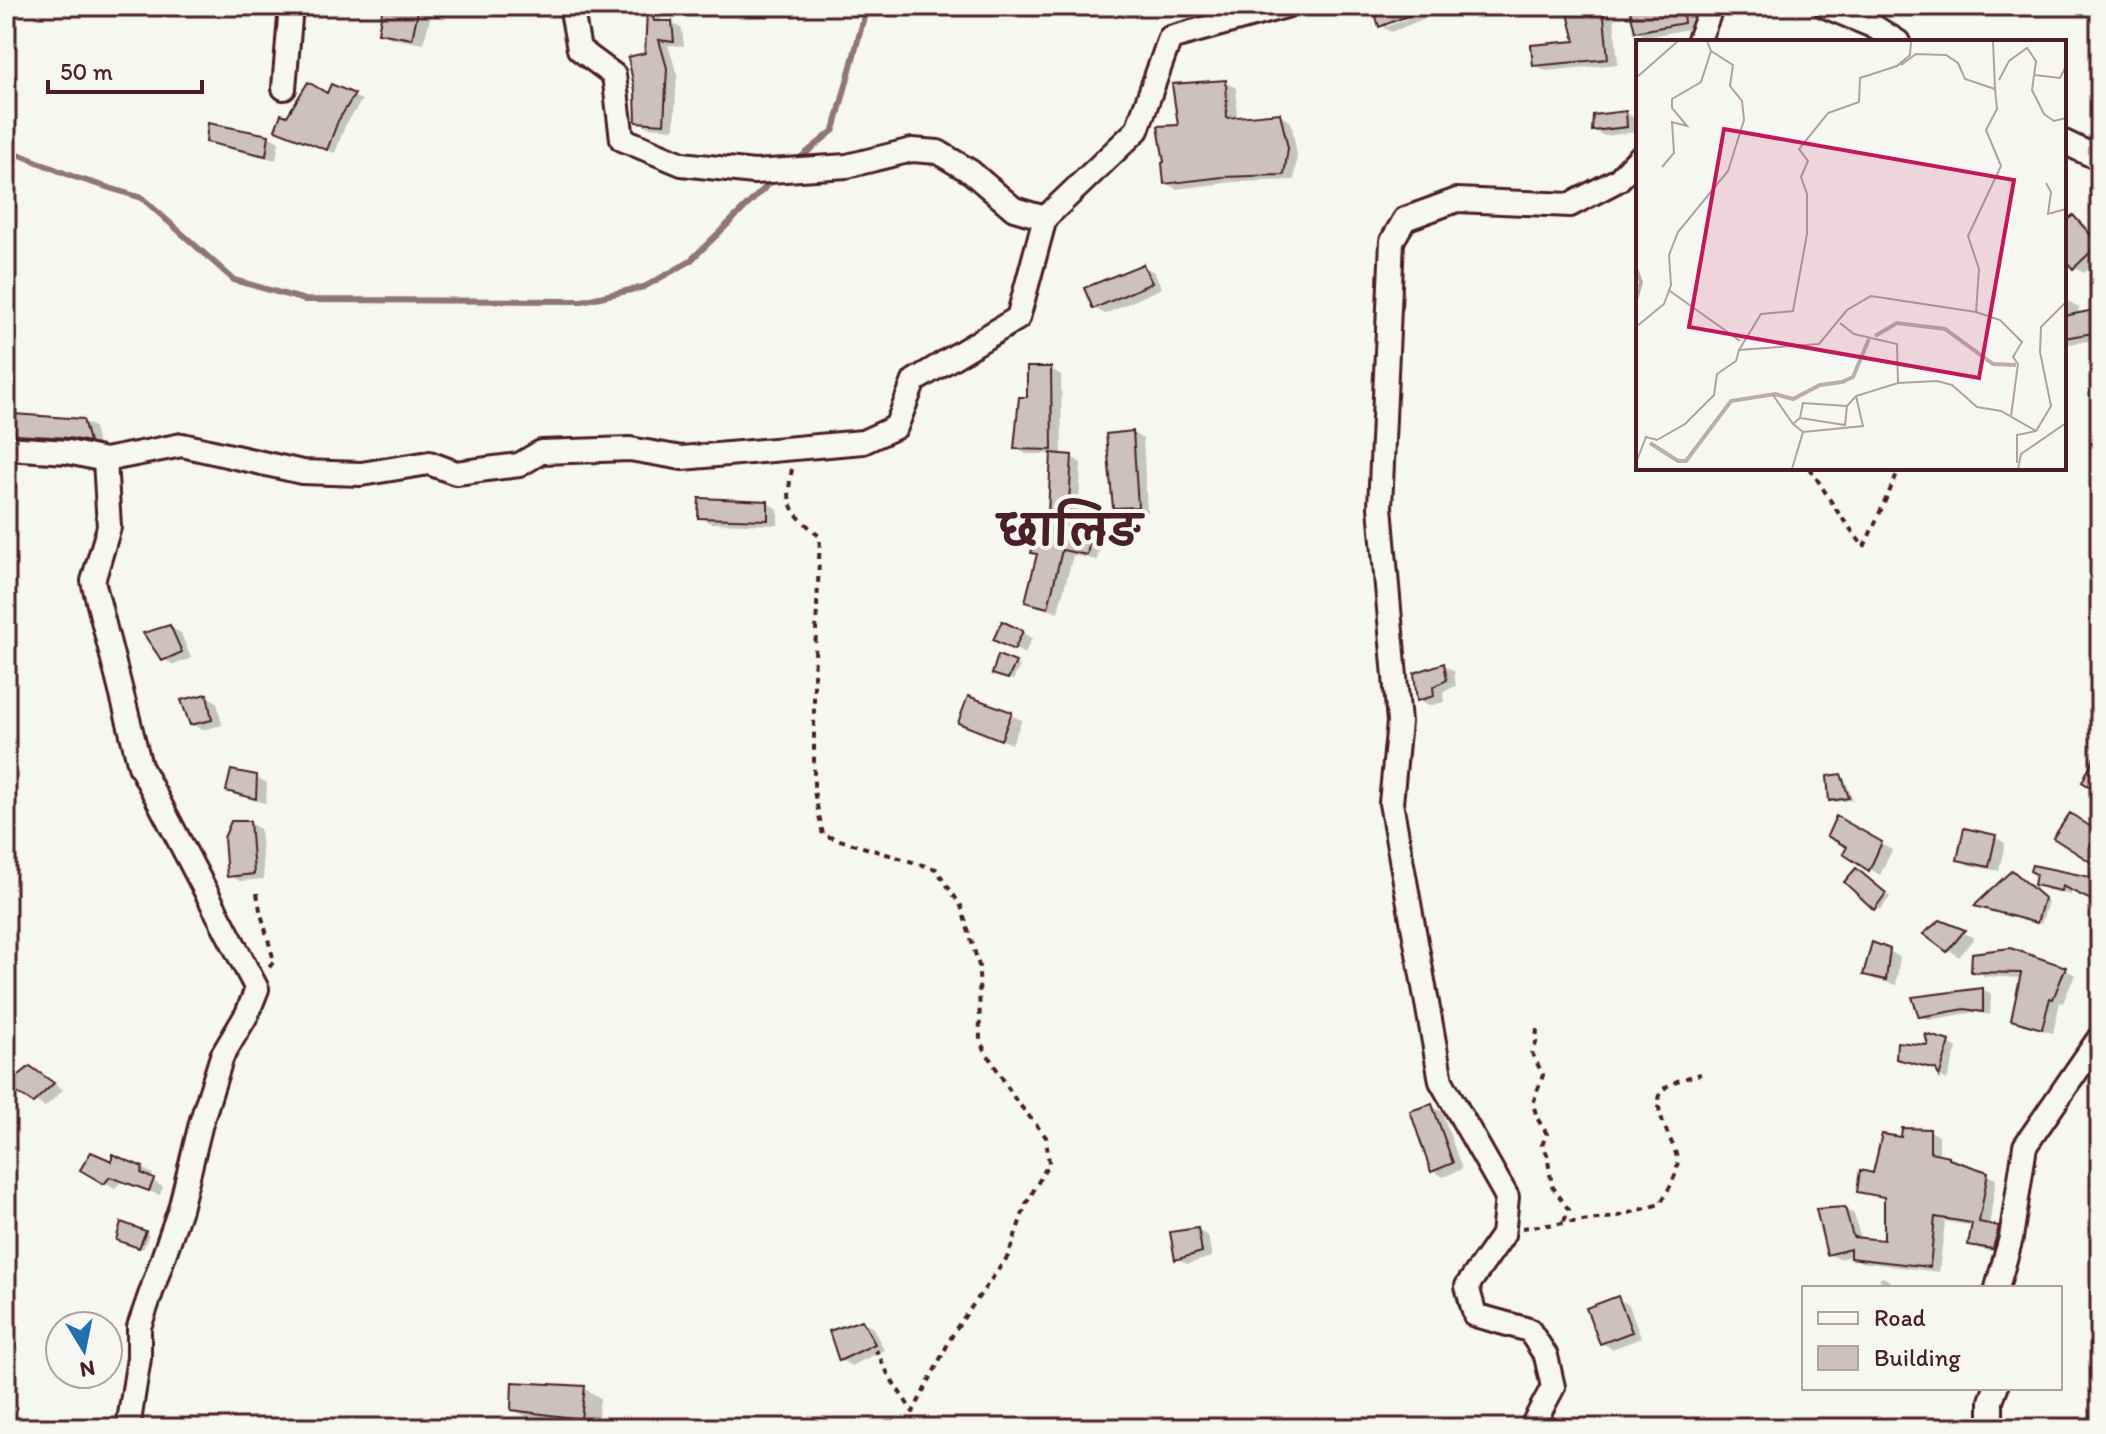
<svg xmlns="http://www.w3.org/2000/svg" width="2106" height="1434" viewBox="0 0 2106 1434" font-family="Itim,'Playpen Sans Deva',sans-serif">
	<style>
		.shadow { fill: #0003 }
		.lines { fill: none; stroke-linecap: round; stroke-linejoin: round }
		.stream { stroke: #8e747a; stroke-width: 6 }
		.building { fill: #ccc1c0; stroke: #4a1f2b; stroke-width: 2 }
		.street-casing { stroke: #4a1f2b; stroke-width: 28 }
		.path { stroke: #4a1f2b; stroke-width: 4; stroke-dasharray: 6 6; stroke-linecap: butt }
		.street { stroke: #f6f6f2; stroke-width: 22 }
		.labels { text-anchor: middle; stroke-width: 8; stroke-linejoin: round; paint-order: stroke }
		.district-label { font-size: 42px; font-weight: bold; fill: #4a1f2b; stroke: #f6f6f2 }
		.inset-river { fill: none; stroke: #bbadae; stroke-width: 4 }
		.inset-road { fill: none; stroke: #b1a0a2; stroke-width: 2 }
		.view { fill: #c2185b; fill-opacity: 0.15; stroke: #c2185b; stroke-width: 4 }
		.inset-edge { fill: none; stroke: #4a1f2b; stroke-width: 4 }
	</style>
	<rect width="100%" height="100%" fill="#f6f6f2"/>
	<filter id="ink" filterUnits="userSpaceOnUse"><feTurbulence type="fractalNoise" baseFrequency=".0125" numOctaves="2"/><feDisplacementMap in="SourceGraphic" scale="16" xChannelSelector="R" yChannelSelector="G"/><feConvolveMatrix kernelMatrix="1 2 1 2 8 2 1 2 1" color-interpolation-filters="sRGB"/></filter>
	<g filter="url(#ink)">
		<path class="shadow" d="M385,6L433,8L423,44L391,38L381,32Z
			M1375,6H1428L1386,22V27L1436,7L1441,12L1391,32L1381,26Z
			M1568,6H1607L1609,15L1614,18L1618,64L1546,71L1535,65L1577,43Z
			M1637,6H1692L1694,28L1647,37L1636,31Z
			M650,12L661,18L662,23H672L682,29L684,46L668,45L677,75L674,129L648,127L638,121L637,91L647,55Z
			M1226,82L1236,88L1237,119L1280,115L1291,122L1297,155L1294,180L1234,182L1176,189L1166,183L1167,164L1180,126Z
			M332,87L362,100L345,126L335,153L285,134L327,96Z
			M1626,113L1636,119L1637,132L1604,136L1594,130Z
			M268,136L279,142L276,160L219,147L208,141Z
			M2073,218L2084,224L2100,242V259L2084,273L2074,267L2064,256V226Z
			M1143,266L1154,272L1162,288L1105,314L1094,308Z
			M2068,301L2079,307L2078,315L2094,313L2100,316V339L2064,345V302Z
			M1051,369L1061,375L1062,456L1071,457L1081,463L1079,506L1096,509L1106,515L1097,560L1073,555L1058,612L1038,607L1027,601L1050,517L1053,454H1026L1016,448L1029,399Z
			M83,421L94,427L98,446L27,439L17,433Z
			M1133,433L1143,439L1147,512L1126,513L1115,507Z
			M767,503L778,509V525L710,523L700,517Z
			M170,627L181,633L191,658L174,665L163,659Z
			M1022,632L1032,638L1025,654L1006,645Z
			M999,658L1020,666L1013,680L999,676Z
			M1444,665L1454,671L1456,686L1443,692L1444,702L1429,706L1419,700Z
			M206,696L217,702L222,725L202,730L192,724Z
			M969,698L1022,720L1012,744L960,723Z
			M1841,776L1845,779L1853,800L1836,802L1831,799Z
			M256,777L267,783L266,803L238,796L228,790Z
			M1837,818L1892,850L1880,875L1870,869L1849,846Z
			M249,823L260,829L264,879L240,881L229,875Z
			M1995,837L2005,843L1999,871L1969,865L1959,859Z
			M1861,873L1890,897L1880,910L1876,907Z
			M2017,875L2048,902L2041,924L1981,907Z
			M2100,881V903L2072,890L2071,895L2047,890L2036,884Z
			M1940,922L1974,938L1959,957L1926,934Z
			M1889,951L1900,957L1896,985L1876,980L1865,974Z
			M2065,969L2075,975L2063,1003L2060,1002L2053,1033L2024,1025L2014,1019L2022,978L1984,976L1973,970Z
			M1983,990L1991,995L1990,1015L1975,1012L1929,1020L1921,1016Z
			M1949,1043L1957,1048L1947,1080L1940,1076L1939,1071L1906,1062L1898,1058Z
			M41,1074L63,1090L45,1107L8,1085Z
			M1432,1106L1442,1112L1462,1169L1443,1177L1433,1171Z
			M1929,1130L1939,1136V1156L1996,1179L1989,1226L2008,1233L2003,1253L1980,1249L1970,1244L1973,1226L1945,1221L1939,1272L1861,1262L1851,1256L1839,1259L1829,1254L1844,1209L1854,1214L1861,1240L1886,1243V1200L1868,1196L1893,1201L1894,1197L1866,1191V1195L1859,1190L1903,1139Z
			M113,1164L142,1168L153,1174L151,1180L163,1187L160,1195L121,1182L115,1188L83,1170Z
			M1197,1230L1208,1236L1212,1257L1187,1264L1177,1258Z
			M145,1233L149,1235L143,1249L123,1242Z
			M1883,1277L1891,1282L1894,1288H1881L1880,1278Z
			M1618,1299L1629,1305L1641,1338L1612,1349L1602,1343Z
			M862,1322L873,1328L884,1350L851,1366L841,1360Z
			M584,1388L600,1398L597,1427L529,1418L513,1409Z
			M1964,1416L1973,1421L1974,1428H1937L1935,1422Z"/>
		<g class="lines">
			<path class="stream" d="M6,149L74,177L142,198L234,280L305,300L582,301L644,287L689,262L774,179
				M795,162L834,130L867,6"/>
		</g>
		<path class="building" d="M383,6H419L412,39L378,33Z
			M1373,6H1430L1431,7L1379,27Z
			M1566,6H1603L1608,59L1533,66L1531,45L1575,41Z
			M1629,6H1682L1684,23L1635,32Z
			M647,10H651L654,21H672L674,42L659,40L667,68L664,124L636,122L635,91L628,57L645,53Z
			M1226,80L1227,118L1280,113L1288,148L1284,175L1223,177L1164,184L1162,163L1164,162L1158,126L1178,125L1172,84Z
			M308,82L327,93L331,84L355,94L338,121L327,150L275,130L281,114L287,116Z
			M1626,111L1627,127L1592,131L1593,115Z
			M208,123L269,135L266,156L206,142Z
			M2073,215L2099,244L2073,269L2064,259V223Z
			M1143,264L1152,283L1093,309L1084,288Z
			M2094,310L2099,332L2064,338V316Z
			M1027,367H1051L1052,450L1014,449L1019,397H1027Z
			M13,414L83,419L89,442L69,438L15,435Z
			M1133,431L1138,507L1113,508L1106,434Z
			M1051,453L1072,455L1069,502L1096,507L1087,555L1062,550L1048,608L1025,602L1037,554L1031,553L1041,513L1048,514Z
			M699,498L768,501V520L698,518Z
			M1002,621L1023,631L1014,650L993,640Z
			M170,625L182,652L162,661L143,633Z
			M998,655L1016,662L1008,679L992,674Z
			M1444,663L1447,680L1433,687L1434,696L1417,701L1414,673Z
			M207,694L212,720L190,725L181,700Z
			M968,696L1012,712L1001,740L958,723Z
			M2100,745V793L2082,782Z
			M231,770L257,775L256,799L226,791Z
			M1841,774L1849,798L1829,801L1827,776Z
			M2070,813L2100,833V868L2053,838Z
			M1836,816L1882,842L1869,871L1843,854L1847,847L1827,836Z
			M231,821H250L254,874L227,877L224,838Z
			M1964,828L1996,835L1989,867L1957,860Z
			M2032,865L2100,879V891L2095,902L2062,886L2061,891L2034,885L2036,874L2030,871Z
			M1856,868L1886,893L1874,910L1844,882Z
			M2012,870L2044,898L2037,923L1974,906Z
			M1940,920L1965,930L1947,952L1923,934Z
			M1872,942L1890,949L1886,980L1863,975Z
			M2010,948L2066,967L2053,999L2050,998L2042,1029L2011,1020L2021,973L1971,972L1972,953Z
			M1983,988V1012L1965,1009L1919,1017L1912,997Z
			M1925,1034L1950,1041L1939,1077L1936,1069L1896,1059L1897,1042L1928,1045Z
			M30,1066L54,1083L33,1103L6,1086Z
			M1432,1104L1453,1163L1431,1172L1410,1111Z
			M1902,1128L1930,1129V1152L1949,1156V1159L1988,1172L1979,1222L1999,1226L1993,1249L1968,1245L1972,1223L1935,1217L1930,1267L1850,1258V1249L1827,1255L1816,1209L1845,1207L1853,1237L1884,1240V1197L1857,1192L1860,1170L1873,1173L1882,1134L1901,1137Z
			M91,1152L112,1161V1154L143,1167L141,1173L154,1179L149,1191L110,1177L104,1184L80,1170Z
			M121,1222L146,1231L139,1248L116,1240Z
			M1198,1228L1202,1252L1175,1260L1170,1232Z
			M1618,1296L1632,1332L1600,1344L1586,1308Z
			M862,1320L875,1344L839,1361L829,1331Z
			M512,1382L585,1386L581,1419L511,1410Z"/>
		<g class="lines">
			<defs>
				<path id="street" d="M571,6L579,49L614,75L622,139L682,164L754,172L847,166L912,150L938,152L971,172L1014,209L1045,218
					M1825,6L1873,26L1898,42
					M1698,42L1712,6
					M284,88L291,6
					M2064,142L2100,159
					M6,448L68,452L105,460L109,527L93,581L140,766L257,989L247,1014L222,1056L201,1123L180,1209L139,1327V1358L128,1428
					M105,460L182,445L302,472L361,474L429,463L456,473L519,465L541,452L630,449L682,458L863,442L896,427L914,381L1018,318L1045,218L1137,130L1170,38L1286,6
					M1997,1288L2011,1238L2025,1146L2100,1037
					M1531,1428L1553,1387L1546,1356L1529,1330L1475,1315L1467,1286L1503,1235L1507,1197L1441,1081L1391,803L1399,722L1380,507L1392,241L1405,219L1457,200L1570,205L1618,180L1638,159
					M1991,1428V1401L1996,1388"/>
			</defs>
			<use href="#street" class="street-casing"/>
			<path class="path" d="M1810,468L1839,514L1864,547L1896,477L1897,468
				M792,469C784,510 792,511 820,537L814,678V791L823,835L936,869L961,906L979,966L980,1042L1015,1099L1046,1137L1049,1163L1026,1204L1008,1256L955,1330L913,1412L890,1378L876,1350
				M257,893L260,910L274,961L268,969
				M1537,1029L1536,1043L1532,1053L1543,1075L1533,1103L1537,1118L1547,1134L1542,1145L1547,1154L1552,1186L1569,1210L1563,1223
				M1522,1228L1615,1217L1660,1204C1667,1192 1680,1172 1677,1158C1673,1137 1642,1098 1671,1084C1680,1079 1691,1077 1701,1074"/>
			<use href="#street" class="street"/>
		</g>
	</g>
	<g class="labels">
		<g class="district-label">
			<text x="1070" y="545">छालिङ</text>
		</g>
	</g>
	<g transform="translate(1636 40)">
		<rect width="430" height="430" fill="#f6f6f2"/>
		<path class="inset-river" d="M0,229L5,242L0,260M239,296L261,283L309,289L357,324L380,325M14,403L42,421H50L95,361L139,354L157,359L184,345L206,342L217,337L233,299"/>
		<path class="inset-road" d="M265,25L280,14L310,15L322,23L329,39L359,49L357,1M398,35L424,38L430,26M0,38L42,1M363,40L373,21L391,8L400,21L396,50L408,74L418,81L430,78M359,49L361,69L350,90L365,126L332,196L343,229L340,272L364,280L386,302L377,317L382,324L375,376M26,127L38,113L36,82L51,86L36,68V59L65,42L75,11L71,1M410,143L415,152L412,174L430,169M34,251L104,301M204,283L218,294L261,304L262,343M0,287L28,264L35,245L33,215L42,192L92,131L108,80L106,61L94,46L97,25L75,11M103,310L125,274L157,271L171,194V154L165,137L172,121L163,109L192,73L223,62L224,38L261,26L274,15L275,1M137,355L157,384M211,366L167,363L164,378L209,385L211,366L220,356L262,343L301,341L316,345L341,367L365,371L400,391M167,392L227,386L220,356M0,423L10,397L21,400L49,384L78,355L81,334L100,321L103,310L183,304L211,270L235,256L340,272M381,423V395L400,391L415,366L404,312L405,287L430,262M156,429L167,392L157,384L164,378M382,429L385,414L430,383"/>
		<path class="view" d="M88,89L378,140L343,338L53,287Z"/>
		<rect width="430" height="430" class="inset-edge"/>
	</g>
	<rect width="2106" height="1434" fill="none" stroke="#f6f6f2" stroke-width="32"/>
	<rect x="16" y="16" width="2074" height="1402" fill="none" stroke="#4a1f2b" stroke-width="3" filter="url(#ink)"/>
	<rect x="1802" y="1286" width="260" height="104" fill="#f6f6f2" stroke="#b1a0a2" stroke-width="2"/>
	<rect x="1818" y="1312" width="40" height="12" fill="#f6f6f2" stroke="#b1a0a2" stroke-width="2"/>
	<text x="1874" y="1326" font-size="24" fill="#4a1f2b">Road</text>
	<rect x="1818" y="1346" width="40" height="24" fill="#ccc1c0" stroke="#b1a0a2" stroke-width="2"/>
	<text x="1874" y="1366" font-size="24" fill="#4a1f2b">Building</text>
	<g transform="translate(84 1350) rotate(170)"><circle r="38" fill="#f6f6f2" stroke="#b1a0a2" stroke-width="2"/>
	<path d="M0-6L14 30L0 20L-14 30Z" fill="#1f6fb2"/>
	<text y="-12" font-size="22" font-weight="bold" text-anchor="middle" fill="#4a1f2b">N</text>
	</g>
	<path d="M48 80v12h154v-12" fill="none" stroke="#4a1f2b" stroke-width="4"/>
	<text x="60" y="80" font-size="24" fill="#4a1f2b" stroke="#f6f6f2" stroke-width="6" paint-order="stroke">50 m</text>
</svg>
